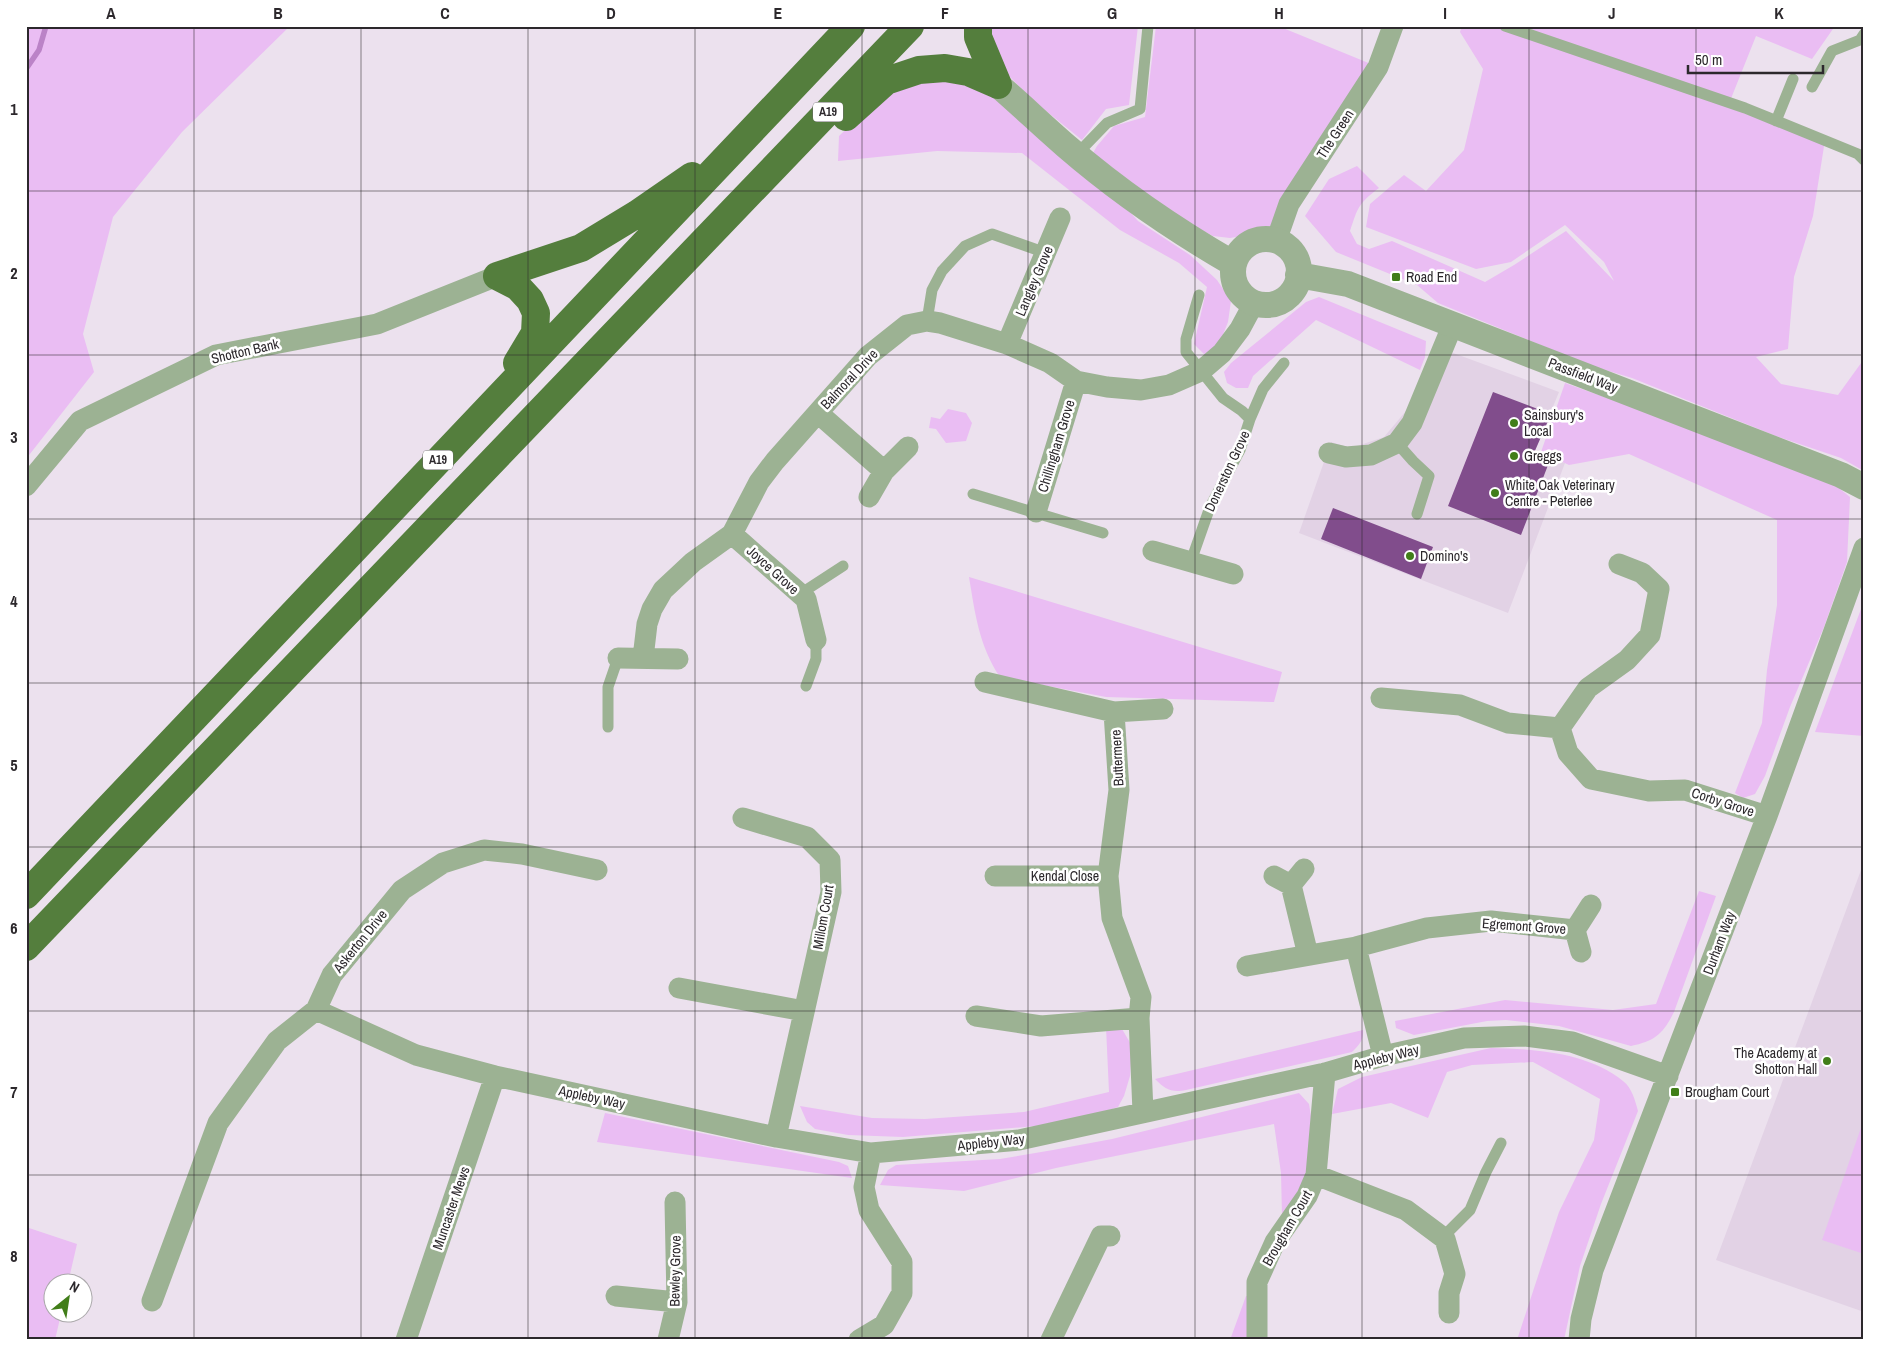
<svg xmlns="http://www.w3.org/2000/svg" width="1890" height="1366" viewBox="0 0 1890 1366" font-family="'Archivo Narrow',sans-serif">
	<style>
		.built { fill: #e2d2e5 }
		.green { fill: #eabdf3 }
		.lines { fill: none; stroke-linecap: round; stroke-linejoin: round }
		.stream { stroke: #bb83c7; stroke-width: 5.5 }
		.building { fill: #814d8c }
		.service { stroke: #9cb293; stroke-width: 11 }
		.minor { stroke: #9cb293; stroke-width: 21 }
		.tertiary { stroke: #9cb293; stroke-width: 26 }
		.trunk { stroke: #547e3d; stroke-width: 28 }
		.grid { fill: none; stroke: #2c282c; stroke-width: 1; stroke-opacity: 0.55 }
		.poi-dot { fill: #417e19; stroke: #fff; stroke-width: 2 }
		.labels { text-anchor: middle; stroke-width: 5; stroke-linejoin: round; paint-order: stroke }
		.shield { fill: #fff; stroke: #6b686b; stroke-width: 1 }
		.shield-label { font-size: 12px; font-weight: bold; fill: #2c282c }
		.street-label { font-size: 14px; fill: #2c282c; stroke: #fff }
		.poi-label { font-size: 14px; fill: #2c282c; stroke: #fff; text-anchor: start }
		.neatline { fill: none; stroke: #2c282c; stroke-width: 2 }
		.grid-label { font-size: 16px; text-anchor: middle; font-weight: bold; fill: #2c282c }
	</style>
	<rect width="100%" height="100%" fill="#ece1ee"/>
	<path class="built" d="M1434,346L1559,392L1534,453L1565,463L1508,613L1299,533L1331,442L1351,448L1384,437L1411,405Z
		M1864,862V1312L1716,1260Z"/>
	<path class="green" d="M26,26H290L182,132L113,217L83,334L94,372L26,459Z
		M987,26H1138L1129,105L1106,109L1082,140L1035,102L1005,72Z
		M1156,26H1283V28L1371,64L1274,222L1267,230L1253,234L1230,238L1213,236L1196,227L1147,194L1093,153L1097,146L1114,126L1145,117Z
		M1462,26H1835L1812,59L1756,36L1730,101L1825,140L1813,216L1794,277L1788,349L1756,357L1781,384L1838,395L1864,359V471L1841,458L1776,436L1632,378L1592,366L1438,303L1417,285L1336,252L1305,216L1329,179L1357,166L1379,188C1358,204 1358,207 1350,231L1357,244L1369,249L1392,241L1485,282L1514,265L1566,231L1614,281L1604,262L1565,225L1511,262L1476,269L1366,227L1370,204L1404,175L1426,191L1464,150L1483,69L1460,32Z
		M936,77L993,91L1113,193L1138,221L1190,255L1217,280L1231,301L1228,322L1220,342L1205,355L1194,344L1207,287L1179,263L1120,230L1022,153L937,151L838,161L839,136L888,89Z
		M1319,297L1426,341L1425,357L1420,370L1316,320L1253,376L1248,388H1236L1227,383L1224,372L1231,363L1306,302Z
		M1565,383L1742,446L1835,485L1850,497L1847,562L1824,627L1790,707L1765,776L1755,794L1743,798L1735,793L1762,723L1767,670L1777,605V520L1629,454L1569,465L1541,452Z
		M948,409L966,413L972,423L966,441L946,443L936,429L929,428L931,417L940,419Z
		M969,577L1282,672L1274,702L1106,697L1000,677C979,646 975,613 969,577Z
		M1864,601V736L1815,732Z
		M1699,891L1716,896L1674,1012C1663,1034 1655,1041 1631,1046L1559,1026L1506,1020L1487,1021L1414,1035L1396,1028L1395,1021L1505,1000L1613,1010L1656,1004Z
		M1106,1027L1122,1029L1132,1046L1130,1076L1124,1096L1118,1107L1103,1112L1037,1126L903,1137L848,1135L815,1129L807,1122L800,1106L872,1118L925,1119L1024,1112L1109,1092Z
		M1363,1030C1364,1040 1359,1045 1352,1052L1186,1090C1171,1093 1165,1089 1155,1079Z
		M1491,1048C1533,1049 1588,1052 1623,1081C1632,1088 1635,1100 1638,1111L1601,1204L1580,1266L1564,1340H1517L1559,1212L1594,1140L1600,1099L1533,1062L1472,1065L1447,1072L1428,1118L1391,1103L1332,1114L1338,1089L1362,1077Z
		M1299,1093L1309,1104L1311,1116L1307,1177L1282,1216L1281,1173L1274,1124L1056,1168L964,1191L880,1185L888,1170L896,1165L1000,1159L1053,1150L1112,1139Z
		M605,1113L839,1162L848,1166L852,1178L597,1142Z
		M1864,1119V1254L1822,1240Z
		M26,1227L77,1244L68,1283L52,1284V1314H61L55,1340H26Z
		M1246,1296H1249V1340H1230Z"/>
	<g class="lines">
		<path class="stream" d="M26,69L39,50L46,26"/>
	</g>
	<path class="building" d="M1493,392L1551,414L1534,453L1550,460L1521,535L1448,506Z
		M1333,508L1433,547L1421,579L1321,539Z"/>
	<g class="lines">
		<path class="service" d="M1505,26L1745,108L1858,154L1864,160
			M1812,87L1832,51L1860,40L1864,34
			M1776,121L1793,79
			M1076,155L1107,123L1140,109L1148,26
			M927,321L932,290L942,271L965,246L992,234L1046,253
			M1250,419L1263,389L1284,363
			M1397,443L1413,461L1429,476L1417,514
			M973,494L1103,533
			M1191,561L1210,507L1240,450L1250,419L1242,411L1223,398L1186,352V339L1199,295
			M800,594L843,566
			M806,686L816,659V640
			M608,727V687L618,658
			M1443,1237L1470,1210L1486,1172L1501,1143"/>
		<path class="minor" d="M1276,241L1289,204L1378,67L1393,26
			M1007,344L1060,218
			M818,413L884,471
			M1329,453L1346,457L1371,455L1397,443L1412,423L1453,324
			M26,486L80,421L216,355L377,324L497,276
			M869,497L884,471L908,447
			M1036,512L1076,381
			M732,534L806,599L816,640
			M1153,551L1233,574
			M1619,564L1642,573L1659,589L1650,635L1627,660L1588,688L1560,728L1568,753L1591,779L1649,791L1685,790L1767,816
			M618,658L678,659
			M643,658L647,624L652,609L663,590L693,562L732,534L759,482L775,461L868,356L907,325L927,321L940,323L1007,344L1050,363L1076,381L1107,387L1141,390L1169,385L1201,371L1222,353L1240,329L1254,303
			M985,682L1114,712L1119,790L1108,876L1112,918L1141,997L1139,1018L1143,1112
			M1381,698L1460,705L1508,723L1560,728
			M1114,712L1163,709
			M743,818L807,837L830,860L831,892L776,1137
			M995,876H1108
			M1274,876L1291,885L1308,955
			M1291,885L1304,869
			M1575,930L1581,952
			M1356,947L1383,1056
			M1247,966L1356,947L1427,928L1491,921L1575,930L1591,905
			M679,988L804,1011
			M316,1010L416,1055L495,1076L776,1137L871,1153L1019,1140L1325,1073L1383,1056L1464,1038L1524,1036L1572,1042L1668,1076
			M976,1016L1041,1026L1139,1018
			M1316,1175L1406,1210L1445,1239L1455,1274L1449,1293V1313
			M616,1296L677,1302
			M152,1301L218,1123L277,1041L316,1010L332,975L402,890L443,863L484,850L522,854L597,870
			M406,1340L495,1076
			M668,1340L677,1302L675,1202
			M859,1340L884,1325L902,1293V1262L869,1210L864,1187L871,1153
			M1051,1340L1101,1236H1110
			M1257,1340V1282L1275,1242L1307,1196L1316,1175L1325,1073
			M1579,1340L1581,1319L1593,1270L1767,816L1864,548"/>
		<path class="tertiary" d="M998,85C1021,105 1043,126 1066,146C1118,191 1175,230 1234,264
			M1233 272a33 33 0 1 1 66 0a33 33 0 1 1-66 0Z
			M1298,275L1348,284L1841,475L1864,487"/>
		<path class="trunk" d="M978,26V37L998,85
			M846,117L886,81L919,70L945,68L968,72L998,85
			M497,276L581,248L637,214L692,176
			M497,276L518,287L530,300L536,313L535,333L517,363
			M26,895L851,26
			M26,947L910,26"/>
	</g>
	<path class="grid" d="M194,26V1340M361,26V1340M528,26V1340M695,26V1340M862,26V1340M1028,26V1340M1195,26V1340M1362,26V1340M1529,26V1340M1696,26V1340M26,191H1864M26,355H1864M26,519H1864M26,683H1864M26,847H1864M26,1011H1864M26,1175H1864"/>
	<g class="poi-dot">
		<rect x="1391" y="272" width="10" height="10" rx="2.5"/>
		<circle cx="1514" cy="423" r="5"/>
		<circle cx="1514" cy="456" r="5"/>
		<circle cx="1495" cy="493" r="5"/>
		<circle cx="1410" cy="556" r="5"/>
		<circle cx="1827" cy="1061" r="5"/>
		<rect x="1670" y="1087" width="10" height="10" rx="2.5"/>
	</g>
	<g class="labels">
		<g class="shield">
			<rect x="813" y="102.5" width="30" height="19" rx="4"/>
			<rect x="423" y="450.5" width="30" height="19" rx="4"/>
		</g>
		<g class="shield-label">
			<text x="828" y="116">A19</text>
			<text x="438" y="464">A19</text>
		</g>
		<g class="street-label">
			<text transform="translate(1335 134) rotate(-57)" y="5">The Green</text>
			<text transform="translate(1034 281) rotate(-67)" y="5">Langley Grove</text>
			<text transform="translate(245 351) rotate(-13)" y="5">Shotton Bank</text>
			<text transform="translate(1583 375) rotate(21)" y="5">Passfield Way</text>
			<text transform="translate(849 379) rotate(-47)" y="5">Balmoral Drive</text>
			<text transform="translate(1056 446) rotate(-73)" y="5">Chillingham Grove</text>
			<text transform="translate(1227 471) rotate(-65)" y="5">Donerston Grove</text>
			<text transform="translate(773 570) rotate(42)" y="5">Joyce Grove</text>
			<text transform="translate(1117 758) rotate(-93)" y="5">Buttermere</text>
			<text transform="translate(1723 802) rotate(18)" y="5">Corby Grove</text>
			<text x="1065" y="881">Kendal Close</text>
			<text transform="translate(823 917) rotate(-80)" y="5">Millom Court</text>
			<text transform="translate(1524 926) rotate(4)" y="5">Egremont Grove</text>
			<text transform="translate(360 941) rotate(-51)" y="5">Askerton Drive</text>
			<text transform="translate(1719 943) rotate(-69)" y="5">Durham Way</text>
			<text transform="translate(1386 1057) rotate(-14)" y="5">Appleby Way</text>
			<text transform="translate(592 1097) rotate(12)" y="5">Appleby Way</text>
			<text transform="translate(991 1142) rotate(-6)" y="5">Appleby Way</text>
			<text transform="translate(451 1208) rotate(-71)" y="5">Muncaster Mews</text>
			<text transform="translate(1287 1228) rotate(-60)" y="5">Brougham Court</text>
			<text transform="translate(675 1271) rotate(-89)" y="5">Bewley Grove</text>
		</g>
		<g class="poi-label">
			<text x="1406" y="282">Road End</text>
			<text x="1524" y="420">Sainsbury's<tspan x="1524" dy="16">Local</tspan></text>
			<text x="1524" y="461">Greggs</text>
			<text x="1505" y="490">White Oak Veterinary<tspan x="1505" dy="16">Centre - Peterlee</tspan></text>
			<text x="1420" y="561">Domino's</text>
			<text x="1817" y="1058" text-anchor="end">The Academy at<tspan x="1817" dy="16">Shotton Hall</tspan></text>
			<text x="1685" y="1097">Brougham Court</text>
		</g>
	</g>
	<rect width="1890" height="1366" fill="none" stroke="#ffffff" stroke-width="55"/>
	<g transform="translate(68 1298) rotate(30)"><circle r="24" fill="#ffffff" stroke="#aba9ab"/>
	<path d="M0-4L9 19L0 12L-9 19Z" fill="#417e19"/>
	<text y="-8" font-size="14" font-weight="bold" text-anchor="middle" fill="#2c282c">N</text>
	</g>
	<path d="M1688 65v8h135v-8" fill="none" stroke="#2c282c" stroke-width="2.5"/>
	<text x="1695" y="65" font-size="15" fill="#2c282c" stroke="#ffffff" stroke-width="4" paint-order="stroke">50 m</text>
	<rect x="28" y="28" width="1834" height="1310" class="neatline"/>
	<g class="grid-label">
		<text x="111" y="19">A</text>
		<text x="278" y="19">B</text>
		<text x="445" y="19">C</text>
		<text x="611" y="19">D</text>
		<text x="778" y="19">E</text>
		<text x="945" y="19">F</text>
		<text x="1112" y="19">G</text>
		<text x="1279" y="19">H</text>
		<text x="1445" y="19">I</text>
		<text x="1612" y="19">J</text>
		<text x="1779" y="19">K</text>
		<text x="14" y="115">1</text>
		<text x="14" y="279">2</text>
		<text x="14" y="443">3</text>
		<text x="14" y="607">4</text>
		<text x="14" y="771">5</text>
		<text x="14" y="934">6</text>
		<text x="14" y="1098">7</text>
		<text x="14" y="1262">8</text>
	</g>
</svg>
